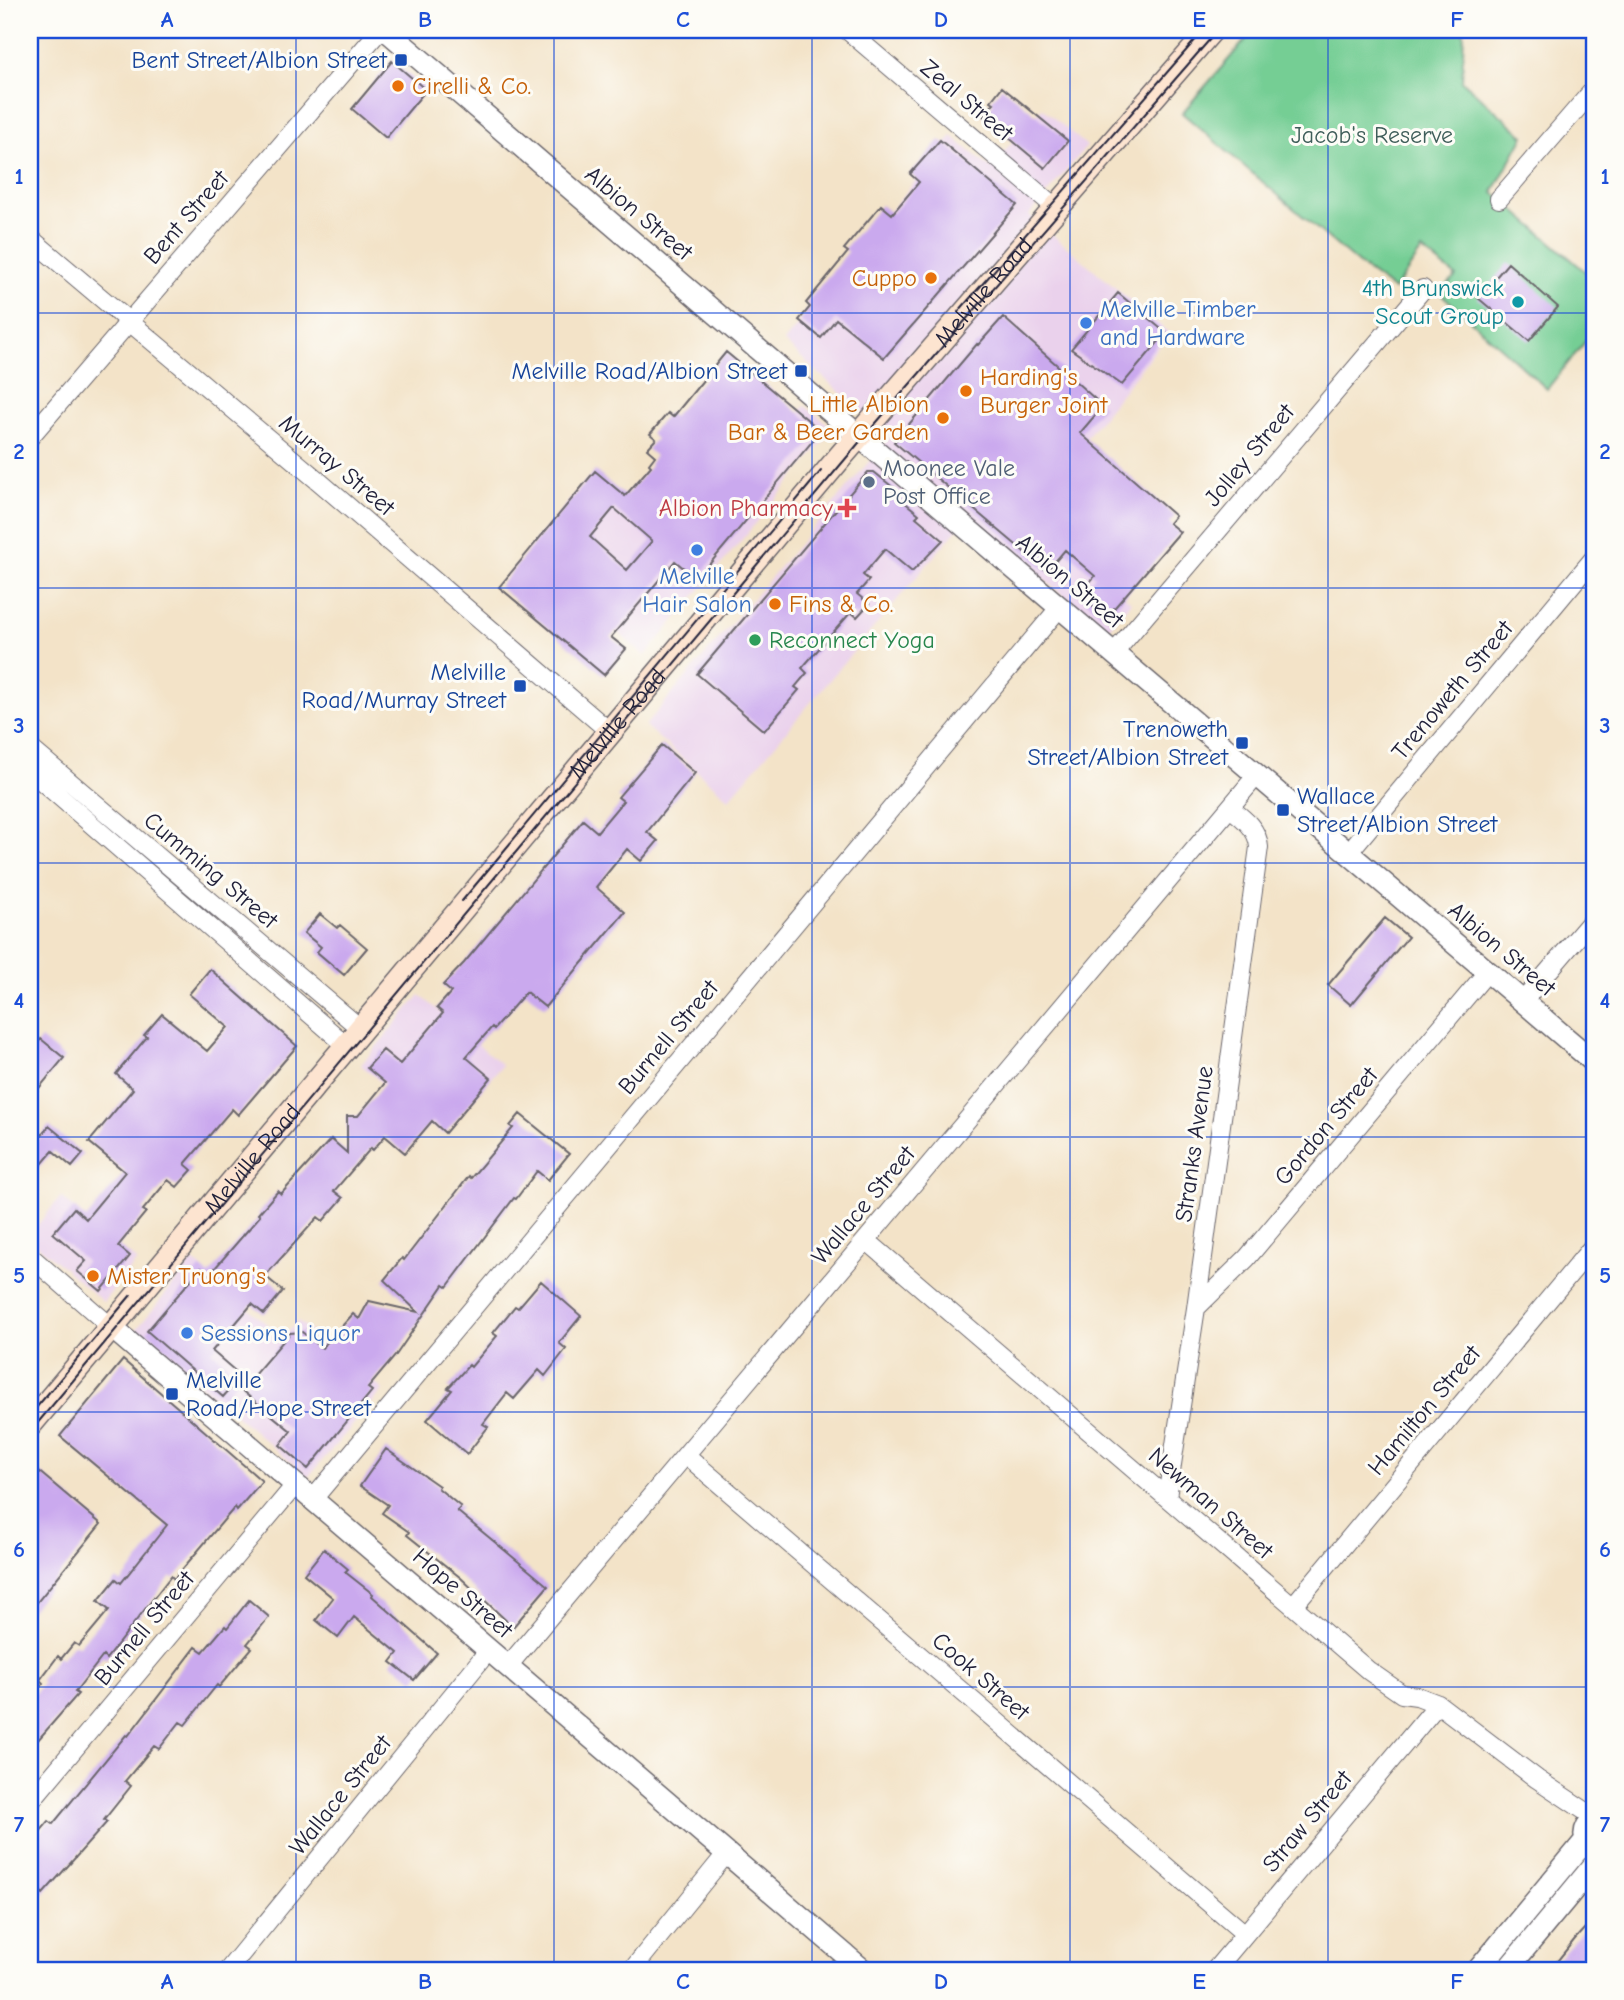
<svg xmlns="http://www.w3.org/2000/svg" width="1624" height="2000" viewBox="0 0 1624 2000" font-family="'Comic Neue',sans-serif">
	<style>
		.built { fill: #ead1ec }
		.green { fill: #75ce94; stroke: #4c7868; stroke-width: 2 }
		.building { fill: #caa9ee; fill-rule: evenodd }
		.lines { fill: none; stroke-linecap: round; stroke-linejoin: round }
		.minor-casing { stroke: #6b666c; stroke-width: 20 }
		.tertiary-casing { stroke: #6b666c; stroke-width: 24 }
		.secondary-casing { stroke: #6b666c; stroke-width: 27 }
		.minor { stroke: #fff; stroke-width: 18 }
		.tertiary { stroke: #fff; stroke-width: 21 }
		.secondary { stroke: #fde4d0; stroke-width: 24 }
		.tram { stroke: #22223b; stroke-width: 2 }
		.grid { fill: none; stroke: #1d4ed8; stroke-width: 2; stroke-opacity: 0.55 }
		.transit-dot { fill: #1a4fb4; stroke: #fdfcf7; stroke-width: 2.5 }
		.food-dot { fill: #e8710a; stroke: #fdfcf7; stroke-width: 2.5 }
		.culture-dot { fill: #0f9aa8; stroke: #fdfcf7; stroke-width: 2.5 }
		.shop-dot { fill: #3f7fe0; stroke: #fdfcf7; stroke-width: 2.5 }
		.service-dot { fill: #5c6f8a; stroke: #fdfcf7; stroke-width: 2.5 }
		.health-dot { fill: #e0444e; stroke: #fdfcf7; stroke-width: 2.5 }
		.leisure-dot { fill: #2e9e5b; stroke: #fdfcf7; stroke-width: 2.5 }
		.labels { text-anchor: middle; stroke-width: 6; stroke-linejoin: round; paint-order: stroke }
		.transit-label { font-size: 24px; fill: #164399; stroke: #fdfcf7; text-anchor: end }
		.food-label { font-size: 24px; fill: #c56008; stroke: #fdfcf7; text-anchor: start }
		.street-label { font-size: 24px; fill: #22223b; stroke: #fdfcf7 }
		.park-label { font-size: 24px; fill: #3f5e5a; stroke: #fdfcf7 }
		.culture-label { font-size: 24px; fill: #0d838f; stroke: #fdfcf7; text-anchor: end }
		.shop-label { font-size: 24px; fill: #366cbe; stroke: #fdfcf7; text-anchor: start }
		.service-label { font-size: 24px; fill: #4e5e75; stroke: #fdfcf7; text-anchor: start }
		.health-label { font-size: 24px; fill: #be3a42; stroke: #fdfcf7; text-anchor: end }
		.leisure-label { font-size: 24px; fill: #27864d; stroke: #fdfcf7; text-anchor: start }
		.neatline { fill: none; stroke: #1d4ed8; stroke-width: 2.5 }
		.grid-label { font-size: 23px; text-anchor: middle; font-weight: bold; fill: #1d4ed8 }
	</style>
	<rect width="100%" height="100%" fill="#fdfcf7"/>
	<filter id="ink" filterUnits="userSpaceOnUse"><feTurbulence type="fractalNoise" baseFrequency=".0143" numOctaves="2"/><feDisplacementMap in="SourceGraphic" scale="14" xChannelSelector="R" yChannelSelector="G"/><feConvolveMatrix kernelMatrix="1 2 1 2 8 2 1 2 1" color-interpolation-filters="sRGB"/></filter>
	<filter id="wash" filterUnits="userSpaceOnUse"><feTurbulence type="fractalNoise" baseFrequency=".00686" numOctaves="4" result="noise"/><feDisplacementMap in="SourceGraphic" scale="28" xChannelSelector="R" yChannelSelector="G"/><feGaussianBlur stdDeviation="1.57" result="paint"/><feColorMatrix in="noise" values="0 0 0 0 0 0 0 0 0 0 0 0 0 0 0 0 0 1.4 0 .05"/><feComposite in="paint" operator="in"/></filter>
	<g filter="url(#wash)">
		<rect width="100%" height="100%" fill="#f3e3c8"/>
		<path class="built" d="M1042,108L1087,146L1029,215L1169,333L1081,444L1100,575L1131,602L1106,631L968,516L729,799L645,726L890,437L784,342L952,136L990,168Z
			M805,406L834,429L645,656L526,552L595,471L625,496L615,509L675,560Z
			M420,995L502,1065L443,1135L361,1065Z
			M61,1197L137,1261L103,1302L30,1239V1234Z
			M193,1261L283,1338L298,1321L383,1390L308,1477L136,1330Z"/>
		<path class="green" d="M1254,30H1464L1462,81L1524,136L1493,192L1594,279V331L1547,389L1440,293L1456,276L1422,250L1394,290L1362,267L1182,113Z"/>
		<g id="blocks">
			<path class="building" d="M392,61L426,90L386,138L352,109Z
				M1002,87L1068,141L1045,168L983,116L994,103L991,101Z
				M940,140L1017,205L884,358L836,319L821,338L799,320L810,307L806,303L848,252L844,249L881,205L892,214L919,182L910,174Z
				M1508,263L1558,307L1529,341L1478,298Z
				M1118,293L1166,333L1122,385L1071,349Z
				M1003,317L1103,406L1080,433L1175,516L1169,523L1180,532L1110,613L1101,614L1079,594L1095,576L1065,550L1047,571L894,442L977,344L978,345Z
				M726,352L821,431L697,579L675,561L611,637L626,649L604,675L499,587L595,471L625,496L651,466L649,464L655,456L647,449L656,439L650,434L668,413L673,417ZM614,508L652,541L627,570L590,537Z
				M868,472H874L895,489L892,492L919,514L916,517L943,540L912,572L885,549L863,575L869,580L857,594L869,604L857,617L851,612L802,668L807,673L795,687L799,690L764,731L697,674Z
				M662,745L695,773L647,832L658,841L641,861L627,849L596,887L625,912L545,1007L526,992L494,1029L492,1027L466,1057L491,1078L445,1133L432,1121L405,1153L385,1136L373,1150L371,1148L334,1191L343,1198L323,1221L318,1217L265,1276L283,1291L264,1314L252,1304L212,1351L241,1376L223,1397L147,1331L201,1268L209,1275L260,1216L258,1214L278,1191L281,1194L331,1139L347,1153V1116H358L385,1083L367,1068L383,1050L400,1064L443,1013L437,1008L451,992L443,985L464,963L583,820L597,832L623,801L618,797Z
				M320,914L337,928L340,925L367,948L344,975L317,952L321,947L304,933Z
				M1385,918L1408,937L1351,1005L1328,985Z
				M210,969L297,1046L238,1115L232,1109L185,1164L192,1170L177,1187L168,1180L143,1210L146,1212L118,1246L130,1256L101,1291L77,1271L86,1261L53,1233L74,1208L86,1219L125,1172L89,1142L133,1089L116,1074L147,1037L144,1035L162,1014L207,1051L228,1027L189,994Z
				M41,1039L64,1058L30,1099V1053Z
				M520,1114L569,1154L548,1180L537,1171L516,1199L514,1198L447,1287L444,1285L396,1355L368,1388L372,1391L308,1469L280,1445L291,1431L241,1390L290,1333L302,1332L322,1348L353,1314L359,1319L369,1301L418,1312L384,1280L402,1258L404,1260L469,1176L471,1178L513,1128L510,1126Z
				M49,1126L83,1154L72,1167L53,1151L30,1178V1149Z
				M541,1281L581,1316L559,1343L566,1349L545,1376L539,1370L514,1399L507,1393L483,1424L488,1427L467,1454L427,1420L452,1390L448,1388L469,1365L471,1367L497,1336L493,1333L515,1306L518,1308Z
				M123,1360L262,1481L237,1510L235,1507L174,1579L171,1576L106,1659L103,1656L75,1692L78,1694L30,1749V1699L43,1683L40,1680L58,1656L61,1659L74,1643L79,1646L109,1610L98,1601L116,1579L121,1583L167,1525L60,1436Z
				M386,1449L439,1486L438,1488L461,1507L457,1511L548,1586L513,1627L461,1578L407,1535L409,1532L382,1513L388,1505L360,1486Z
				M30,1464L101,1524L30,1611Z
				M324,1549L348,1569L345,1572L373,1594L372,1596L437,1653L414,1680L391,1662L398,1653L354,1617L338,1638L316,1620L333,1598L304,1574Z
				M249,1600L269,1617L247,1644L252,1648L219,1687L217,1685L185,1725L180,1722L159,1749L154,1746L125,1781L131,1786L104,1820L107,1822L43,1894L40,1891L30,1904V1850L35,1844L32,1841L49,1821L53,1824L126,1735L128,1736L196,1647L203,1652L225,1626L227,1628Z
				M1594,1918V1970H1550L1575,1939Z"/>
		</g>
	</g>
	<g filter="url(#ink)">
		<use href="#blocks" fill-opacity="0" stroke="#6b666c" stroke-width="2"/>
		<g class="lines">
			<defs>
				<path id="minor" d="M847,30L1056,208
					M1499,199L1594,89
					M30,238L322,484L610,732
					M30,437L380,30
					M1114,653L1423,289
					M30,748L361,1029
					M30,771L347,1046
					M1348,853L1594,558
					M1523,1001L1594,918
					M866,1240L1369,1671L1402,1694L1417,1696L1438,1704L1537,1779L1594,1817
					M30,1256L111,1327
					M1196,1308L1247,1258L1488,971
					M687,1456L1245,1934
					M1167,1497L1196,1308L1259,847C1258,829 1243,818 1230,808
					M313,1499L1060,607
					M1293,1606L1594,1245
					M508,1666L1257,775
					M30,1802L296,1484
					M228,1970L489,1650
					M632,1970L726,1854
					M1215,1970L1438,1704"/>
				<path id="tertiary" d="M386,30L930,497L1594,1062
					M111,1327L863,1970
					M1593,1851C1582,1840 1582,1828 1594,1818
					M1478,1970L1585,1841
					M1507,1970L1594,1865"/>
				<g id="secondary">
					<path id="s1" d="M30,1424L841,456L1211,30"/>
				</g>
			</defs>
			<use href="#minor" class="minor-casing"/>
			<use href="#tertiary" class="tertiary-casing"/>
			<use href="#secondary" class="secondary-casing"/>
			<use href="#minor" class="minor"/>
			<use href="#tertiary" class="tertiary"/>
			<use href="#secondary" class="secondary"/>
			<path class="tram" d="M958,312L1204,30
				M462,901L821,471
				M30,1415L131,1295
				M30,1432L863,438L1218,30"/>
		</g>
	</g>
	<path class="grid" d="M296,30V1970M554,30V1970M812,30V1970M1070,30V1970M1328,30V1970M30,313H1594M30,588H1594M30,863H1594M30,1137H1594M30,1412H1594M30,1687H1594"/>
	<g class="transit-dot">
		<rect x="394" y="53" width="14" height="14" rx="3.5"/>
		<rect x="794" y="364" width="14" height="14" rx="3.5"/>
		<rect x="513" y="679" width="14" height="14" rx="3.5"/>
		<rect x="1235" y="736" width="14" height="14" rx="3.5"/>
		<rect x="1276" y="803" width="14" height="14" rx="3.5"/>
		<rect x="165" y="1387" width="14" height="14" rx="3.5"/>
	</g>
	<g class="food-dot">
		<circle cx="398" cy="86" r="7"/>
		<circle cx="931" cy="278" r="7"/>
		<circle cx="966" cy="391" r="7"/>
		<circle cx="943" cy="418" r="7"/>
		<circle cx="775" cy="604" r="7"/>
		<circle cx="93" cy="1276" r="7"/>
	</g>
	<circle class="culture-dot" cx="1518" cy="302" r="7"/>
	<g class="shop-dot">
		<circle cx="1086" cy="323" r="7"/>
		<circle cx="697" cy="550" r="7"/>
		<circle cx="187" cy="1333" r="7"/>
	</g>
	<circle class="service-dot" cx="869" cy="482" r="7"/>
	<path class="health-dot" d="M843.5 497.5h7v7h7v7h-7v7h-7v-7h-7v-7h7z"/>
	<circle class="leisure-dot" cx="755" cy="640" r="7"/>
	<g class="labels">
		<g class="transit-label">
			<text x="387" y="68">Bent Street/Albion Street</text>
			<text x="787" y="379">Melville Road/Albion Street</text>
			<text x="506" y="680">Melville<tspan x="506" dy="28">Road/Murray Street</tspan></text>
			<text x="1228" y="737">Trenoweth<tspan x="1228" dy="28">Street/Albion Street</tspan></text>
			<text x="1297" y="804" text-anchor="start">Wallace<tspan x="1297" dy="28">Street/Albion Street</tspan></text>
			<text x="186" y="1388" text-anchor="start">Melville<tspan x="186" dy="28">Road/Hope Street</tspan></text>
		</g>
		<g class="food-label">
			<text x="412" y="94">Cirelli &amp; Co.</text>
			<text x="917" y="286" text-anchor="end">Cuppo</text>
			<text x="980" y="385">Harding's<tspan x="980" dy="28">Burger Joint</tspan></text>
			<text x="929" y="412" text-anchor="end">Little Albion<tspan x="929" dy="28">Bar &amp; Beer Garden</tspan></text>
			<text x="789" y="612">Fins &amp; Co.</text>
			<text x="107" y="1284">Mister Truong's</text>
		</g>
		<g class="street-label">
			<text transform="translate(967 100) rotate(40)" y="8">Zeal Street</text>
			<text transform="translate(639 213) rotate(40)" y="8">Albion Street</text>
			<text transform="translate(186 217) rotate(-49)" y="8">Bent Street</text>
			<text dy="8" stroke="none"><textPath href="#s1" startOffset="1480">Melville Road</textPath></text>
			<text transform="translate(1249 455) rotate(-50)" y="8">Jolley Street</text>
			<text transform="translate(337 465) rotate(40)" y="8">Murray Street</text>
			<text transform="translate(1070 581) rotate(40)" y="8">Albion Street</text>
			<text transform="translate(1452 690) rotate(-50)" y="8">Trenoweth Street</text>
			<text dy="8" stroke="none"><textPath href="#s1" startOffset="914">Melville Road</textPath></text>
			<text transform="translate(211 870) rotate(40)" y="8">Cumming Street</text>
			<text transform="translate(1502 949) rotate(40)" y="8">Albion Street</text>
			<text transform="translate(668 1037) rotate(-50)" y="8">Burnell Street</text>
			<text transform="translate(1326 1126) rotate(-50)" y="8">Gordon Street</text>
			<text transform="translate(1194 1144) rotate(-82)" y="8">Stranks Avenue</text>
			<text dy="8" stroke="none"><textPath href="#s1" startOffset="346">Melville Road</textPath></text>
			<text transform="translate(863 1205) rotate(-50)" y="8">Wallace Street</text>
			<text transform="translate(1424 1410) rotate(-50)" y="8">Hamilton Street</text>
			<text transform="translate(1211 1503) rotate(41)" y="8">Newman Street</text>
			<text transform="translate(463 1593) rotate(41)" y="8">Hope Street</text>
			<text transform="translate(144 1628) rotate(-50)" y="8">Burnell Street</text>
			<text transform="translate(981 1676) rotate(41)" y="8">Cook Street</text>
			<text transform="translate(340 1795) rotate(-51)" y="8">Wallace Street</text>
			<text transform="translate(1307 1821) rotate(-50)" y="8">Straw Street</text>
		</g>
		<g class="park-label">
			<text x="1372" y="143">Jacob's Reserve</text>
		</g>
		<g class="culture-label">
			<text x="1504" y="296">4th Brunswick<tspan x="1504" dy="28">Scout Group</tspan></text>
		</g>
		<g class="shop-label">
			<text x="1100" y="317">Melville Timber<tspan x="1100" dy="28">and Hardware</tspan></text>
			<text x="697" y="584" text-anchor="middle">Melville<tspan x="697" dy="28">Hair Salon</tspan></text>
			<text x="201" y="1341">Sessions Liquor</text>
		</g>
		<g class="service-label">
			<text x="883" y="476">Moonee Vale<tspan x="883" dy="28">Post Office</tspan></text>
		</g>
		<g class="health-label">
			<text x="833" y="516">Albion Pharmacy</text>
		</g>
		<g class="leisure-label">
			<text x="769" y="648">Reconnect Yoga</text>
		</g>
	</g>
	<rect width="1624" height="2000" fill="none" stroke="#fdfcf7" stroke-width="77"/>
	<rect x="38" y="38" width="1548" height="1924" class="neatline"/>
	<g class="grid-label">
		<text x="167" y="27">A</text>
		<text x="425" y="27">B</text>
		<text x="683" y="27">C</text>
		<text x="941" y="27">D</text>
		<text x="1199" y="27">E</text>
		<text x="1457" y="27">F</text>
		<text x="19" y="184">1</text>
		<text x="1605" y="184">1</text>
		<text x="19" y="459">2</text>
		<text x="1605" y="459">2</text>
		<text x="19" y="733">3</text>
		<text x="1605" y="733">3</text>
		<text x="19" y="1008">4</text>
		<text x="1605" y="1008">4</text>
		<text x="19" y="1283">5</text>
		<text x="1605" y="1283">5</text>
		<text x="19" y="1557">6</text>
		<text x="1605" y="1557">6</text>
		<text x="19" y="1832">7</text>
		<text x="1605" y="1832">7</text>
		<text x="167" y="1989">A</text>
		<text x="425" y="1989">B</text>
		<text x="683" y="1989">C</text>
		<text x="941" y="1989">D</text>
		<text x="1199" y="1989">E</text>
		<text x="1457" y="1989">F</text>
	</g>
</svg>
